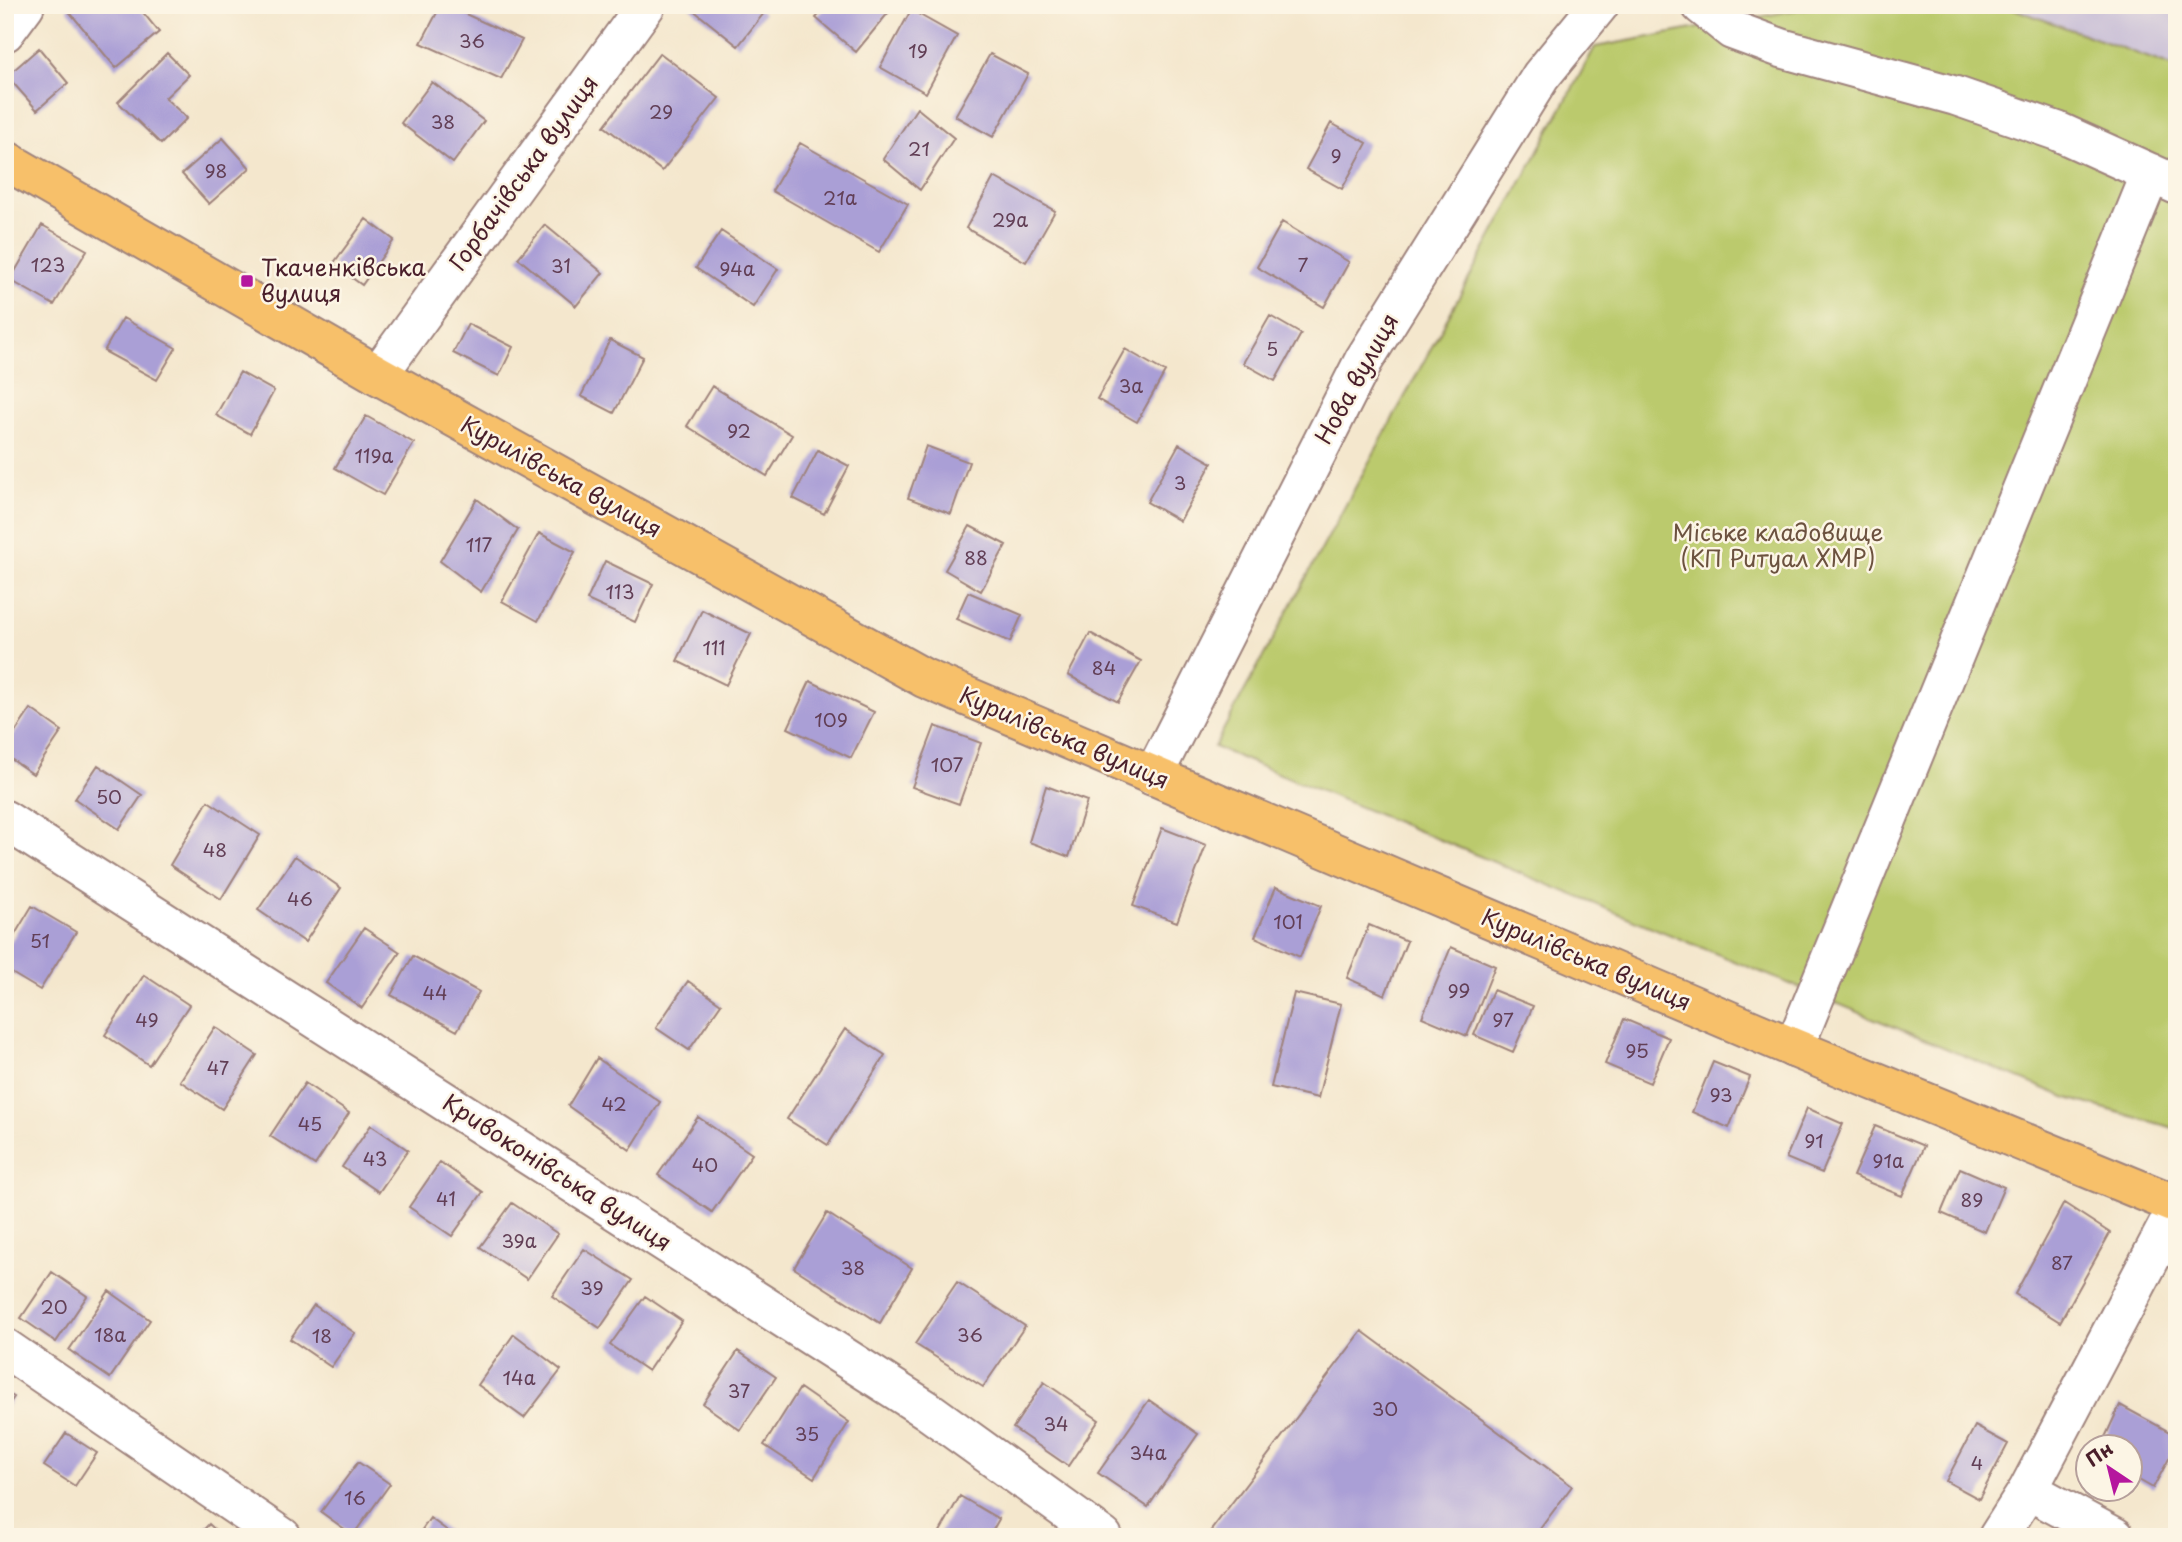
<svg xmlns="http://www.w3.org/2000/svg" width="2182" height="1542" viewBox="0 0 2182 1542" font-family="'Playpen Sans',sans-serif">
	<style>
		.industrial { fill: #c9bfd7 }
		.green { fill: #bbca6d; stroke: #82744c; stroke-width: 2 }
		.building { fill: #aa9fd6 }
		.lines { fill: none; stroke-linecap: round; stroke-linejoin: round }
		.minor-casing { stroke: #9f837c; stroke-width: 42 }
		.major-casing { stroke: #9f837c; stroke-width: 42 }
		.minor { stroke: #fff; stroke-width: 38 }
		.major { stroke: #f7c06b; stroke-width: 38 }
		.poi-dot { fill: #b5179e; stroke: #fcf5e5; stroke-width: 2.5 }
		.labels { text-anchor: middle; stroke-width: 5; stroke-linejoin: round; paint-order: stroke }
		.number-label { font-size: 19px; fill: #623f56 }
		.street-label { font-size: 23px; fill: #4a1f2b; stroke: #fcf5e5 }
		.poi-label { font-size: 23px; fill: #4a1f2b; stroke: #fcf5e5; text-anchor: start }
		.park-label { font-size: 23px; fill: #6c523f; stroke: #fcf5e5 }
	</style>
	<rect width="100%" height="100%" fill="#fcf5e5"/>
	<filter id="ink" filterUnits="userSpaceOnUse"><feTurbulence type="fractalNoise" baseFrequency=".0143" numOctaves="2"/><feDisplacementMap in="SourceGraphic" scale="14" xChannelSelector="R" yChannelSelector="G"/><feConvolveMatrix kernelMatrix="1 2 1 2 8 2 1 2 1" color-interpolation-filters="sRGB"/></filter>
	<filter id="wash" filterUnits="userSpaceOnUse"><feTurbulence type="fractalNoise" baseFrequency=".00686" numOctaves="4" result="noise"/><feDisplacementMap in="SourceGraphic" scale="28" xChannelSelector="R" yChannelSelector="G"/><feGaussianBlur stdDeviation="1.57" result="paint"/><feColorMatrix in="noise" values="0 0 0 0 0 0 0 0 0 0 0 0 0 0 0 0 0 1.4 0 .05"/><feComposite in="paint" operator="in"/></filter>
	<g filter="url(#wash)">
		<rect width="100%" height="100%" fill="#f4e7cd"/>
		<path class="industrial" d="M2003,5H2177V68Z"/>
		<path class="green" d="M1823,5H2003L2177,68V1129L2067,1098L1214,747L1595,47Z"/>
		<g id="blocks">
			<path class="building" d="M71,5H137L159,32L116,68L67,9Z
				M441,5H446L522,40L501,79L421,43Z
				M687,5H754L764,13L738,46Z
				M827,5H891L893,7L856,52L816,18Z
				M911,10L957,36L926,93L880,67Z
				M39,48L68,83L37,110L7,76Z
				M167,53L189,75L165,98L187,118L161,144L118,102Z
				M660,53L719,98L662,171L604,126Z
				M990,54L1028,74L993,137L955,116Z
				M432,82L484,121L453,163L401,123Z
				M917,108L954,138L920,190L883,159Z
				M1331,123L1367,143L1342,189L1306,169Z
				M223,138L250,168L209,204L182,174Z
				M800,143L908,204L879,252L772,191Z
				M994,177L1055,211L1026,262L966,228Z
				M366,219L394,240L362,285L333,264Z
				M1282,222L1349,262L1324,307L1257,267Z
				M42,225L87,250L54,305L10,280Z
				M545,225L603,273L576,306L518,258Z
				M721,231L778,269L753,307L696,268Z
				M1270,316L1301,334L1275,381L1243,363Z
				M123,318L176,348L157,380L104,351Z
				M468,324L513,347L499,376L453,353Z
				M610,340L643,357L614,413L581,396Z
				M1125,349L1165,372L1137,422L1097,399Z
				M240,372L274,391L250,434L216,415Z
				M712,386L792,435L767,476L687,426Z
				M366,416L414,443L383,495L335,468Z
				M1179,444L1212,463L1180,521L1147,502Z
				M926,446L969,462L951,514L908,498Z
				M818,450L849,466L824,514L793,498Z
				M477,499L518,530L481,592L440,561Z
				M970,526L1006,545L981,591L945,570Z
				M539,533L575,552L538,621L502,601Z
				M605,561L653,584L635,622L587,600Z
				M968,592L1022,615L1010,642L956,619Z
				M702,610L751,634L726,685L677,661Z
				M1090,633L1141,661L1118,702L1068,675Z
				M810,681L874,712L851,758L788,728Z
				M31,709L62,731L33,774L5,755V747Z
				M935,726L981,743L959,804L912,787Z
				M98,765L142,795L119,829L75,799Z
				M1046,786L1087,801L1069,857L1029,842Z
				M208,801L260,835L221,899L170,865Z
				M1162,828L1206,845L1177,922L1133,906Z
				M295,856L341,888L305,942L258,910Z
				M1276,887L1321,906L1300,957L1255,937Z
				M32,906L76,932L40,990L5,969V951Z
				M1369,925L1407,941L1385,995L1347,978Z
				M364,928L400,952L362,1008L326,983Z
				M1451,947L1495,966L1467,1036L1422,1017Z
				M413,956L479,992L457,1031L391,995Z
				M144,975L189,1005L149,1065L105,1035Z
				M688,981L721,1004L689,1050L656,1028Z
				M1493,990L1533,1006L1513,1052L1474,1035Z
				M1294,993L1341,1004L1318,1098L1271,1087Z
				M1624,1019L1669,1038L1650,1083L1605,1064Z
				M215,1027L257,1055L222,1109L180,1081Z
				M845,1029L885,1055L828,1145L787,1119Z
				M597,1058L660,1102L630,1150L568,1106Z
				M1713,1062L1750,1077L1729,1128L1692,1112Z
				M305,1083L349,1113L315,1165L270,1136Z
				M1807,1108L1843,1124L1822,1173L1786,1158Z
				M698,1117L752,1154L712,1212L658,1175Z
				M371,1125L408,1150L379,1192L342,1167Z
				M1875,1126L1924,1146L1902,1196L1853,1176Z
				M440,1162L483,1192L452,1236L409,1207Z
				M1960,1168L2004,1187L1985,1232L1941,1213Z
				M512,1203L558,1234L527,1279L480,1247Z
				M2064,1203L2110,1233L2060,1322L2015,1294Z
				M827,1213L912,1268L880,1323L794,1268Z
				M584,1249L633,1280L600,1328L552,1296Z
				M52,1272L87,1296L56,1342L21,1318Z
				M957,1282L1025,1326L983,1387L915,1344Z
				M109,1291L150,1320L110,1378L69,1350Z
				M645,1296L682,1321L648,1371L610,1345Z
				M314,1305L355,1333L331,1367L290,1339Z
				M1362,1331L1572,1486L1534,1537H1206Z
				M514,1334L561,1370L524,1418L478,1385Z
				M738,1351L776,1377L740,1430L703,1404Z
				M1044,1382L1099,1420L1068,1466L1013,1428Z
				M800,1388L849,1422L814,1478L764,1445Z
				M5,1392L14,1397L5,1410Z
				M1149,1400L1198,1434L1148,1507L1098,1473Z
				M2120,1405L2177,1436V1444L2153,1488L2130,1475V1448H2100Z
				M1975,1426L2008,1444L1979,1499L1946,1481Z
				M66,1433L97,1453L75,1486L44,1466Z
				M358,1462L390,1484L353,1535L321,1512Z
				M960,1496L999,1519L989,1537H937Z
				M430,1518L456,1537H417Z
				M209,1524L223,1537H197Z"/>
		</g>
	</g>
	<g filter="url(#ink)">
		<use href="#blocks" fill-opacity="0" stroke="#9f837c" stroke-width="2"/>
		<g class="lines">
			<defs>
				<path id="minor" d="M1701,5L1732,30L1781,48L1956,96L2057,131L2177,185
					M5,32L25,5
					M378,375L646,5
					M1153,776L1364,360L1541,76L1599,5
					M5,820L927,1410L1103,1537
					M1794,1048L2151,173
					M5,1348L282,1537
					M2028,1490L2115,1537
					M1998,1537L2028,1490L2177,1208"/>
				<path id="major" d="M5,160L378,375L924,678L1794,1048L2177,1205"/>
			</defs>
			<use href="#minor" class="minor-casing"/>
			<use href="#major" class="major-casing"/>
			<use href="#minor" class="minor"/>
			<use href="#major" class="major"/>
		</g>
	</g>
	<rect class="poi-dot" x="240" y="274" width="14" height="14" rx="3.5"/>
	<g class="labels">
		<g class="number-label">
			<text x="472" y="48">36</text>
			<text x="918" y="58">19</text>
			<text x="661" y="119">29</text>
			<text x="443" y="129">38</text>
			<text x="919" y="156">21</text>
			<text x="1336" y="163">9</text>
			<text x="216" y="178">98</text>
			<text x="840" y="205">21а</text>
			<text x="1010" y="227">29а</text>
			<text x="48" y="272">123</text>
			<text x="1303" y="272">7</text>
			<text x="561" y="273">31</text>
			<text x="737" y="276">94а</text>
			<text x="1272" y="356">5</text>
			<text x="1131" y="393">3а</text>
			<text x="739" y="438">92</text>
			<text x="374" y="463">119а</text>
			<text x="1180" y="490">3</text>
			<text x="479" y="552">117</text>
			<text x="976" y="565">88</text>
			<text x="620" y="599">113</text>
			<text x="714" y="655">111</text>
			<text x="1104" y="675">84</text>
			<text x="831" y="727">109</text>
			<text x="947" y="772">107</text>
			<text x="109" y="804">50</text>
			<text x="215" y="857">48</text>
			<text x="300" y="906">46</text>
			<text x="1288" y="929">101</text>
			<text x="40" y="948">51</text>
			<text x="1459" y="998">99</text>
			<text x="435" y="1000">44</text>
			<text x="147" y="1027">49</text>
			<text x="1503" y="1027">97</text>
			<text x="1637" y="1058">95</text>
			<text x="218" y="1075">47</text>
			<text x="1721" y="1102">93</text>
			<text x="614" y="1111">42</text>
			<text x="310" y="1131">45</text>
			<text x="1814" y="1148">91</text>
			<text x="375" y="1166">43</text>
			<text x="1888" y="1168">91а</text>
			<text x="705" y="1172">40</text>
			<text x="446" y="1206">41</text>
			<text x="1972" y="1207">89</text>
			<text x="519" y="1248">39а</text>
			<text x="2062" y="1270">87</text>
			<text x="853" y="1275">38</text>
			<text x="592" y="1295">39</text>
			<text x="54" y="1314">20</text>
			<text x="110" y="1342">18а</text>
			<text x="970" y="1342">36</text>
			<text x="322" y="1343">18</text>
			<text x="519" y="1385">14а</text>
			<text x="739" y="1398">37</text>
			<text x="1385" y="1416">30</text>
			<text x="1056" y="1431">34</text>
			<text x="807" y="1441">35</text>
			<text x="1148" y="1460">34а</text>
			<text x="1977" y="1470">4</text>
			<text x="355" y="1505">16</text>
		</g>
		<g class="street-label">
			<text transform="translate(524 173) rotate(-54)" y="8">Горбачівська вулиця</text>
			<text transform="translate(1357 379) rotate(-61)" y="8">Нова вулиця</text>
			<text transform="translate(561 477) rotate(29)" y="8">Курилівська вулиця</text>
			<text transform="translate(1064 738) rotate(23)" y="8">Курилівська вулиця</text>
			<text transform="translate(1586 960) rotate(23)" y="8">Курилівська вулиця</text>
			<text transform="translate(557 1173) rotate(33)" y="8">Кривоконівська вулиця</text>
		</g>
		<g class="poi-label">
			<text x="261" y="276">Ткаченківська<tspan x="261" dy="26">вулиця</tspan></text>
		</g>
		<g class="park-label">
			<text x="1778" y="541">Міське кладовище<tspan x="1778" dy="26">(КП Ритуал ХМР)</tspan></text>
		</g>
	</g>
	<rect width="2182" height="1542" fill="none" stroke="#fcf5e5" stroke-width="28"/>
	<g transform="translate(2109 1468) rotate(325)"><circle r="33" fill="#fcf5e5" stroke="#b59f9b" stroke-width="2"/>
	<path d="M0-5L12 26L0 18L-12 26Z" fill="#b5179e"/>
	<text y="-10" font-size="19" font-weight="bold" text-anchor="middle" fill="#4a1f2b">Пн</text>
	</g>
</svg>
